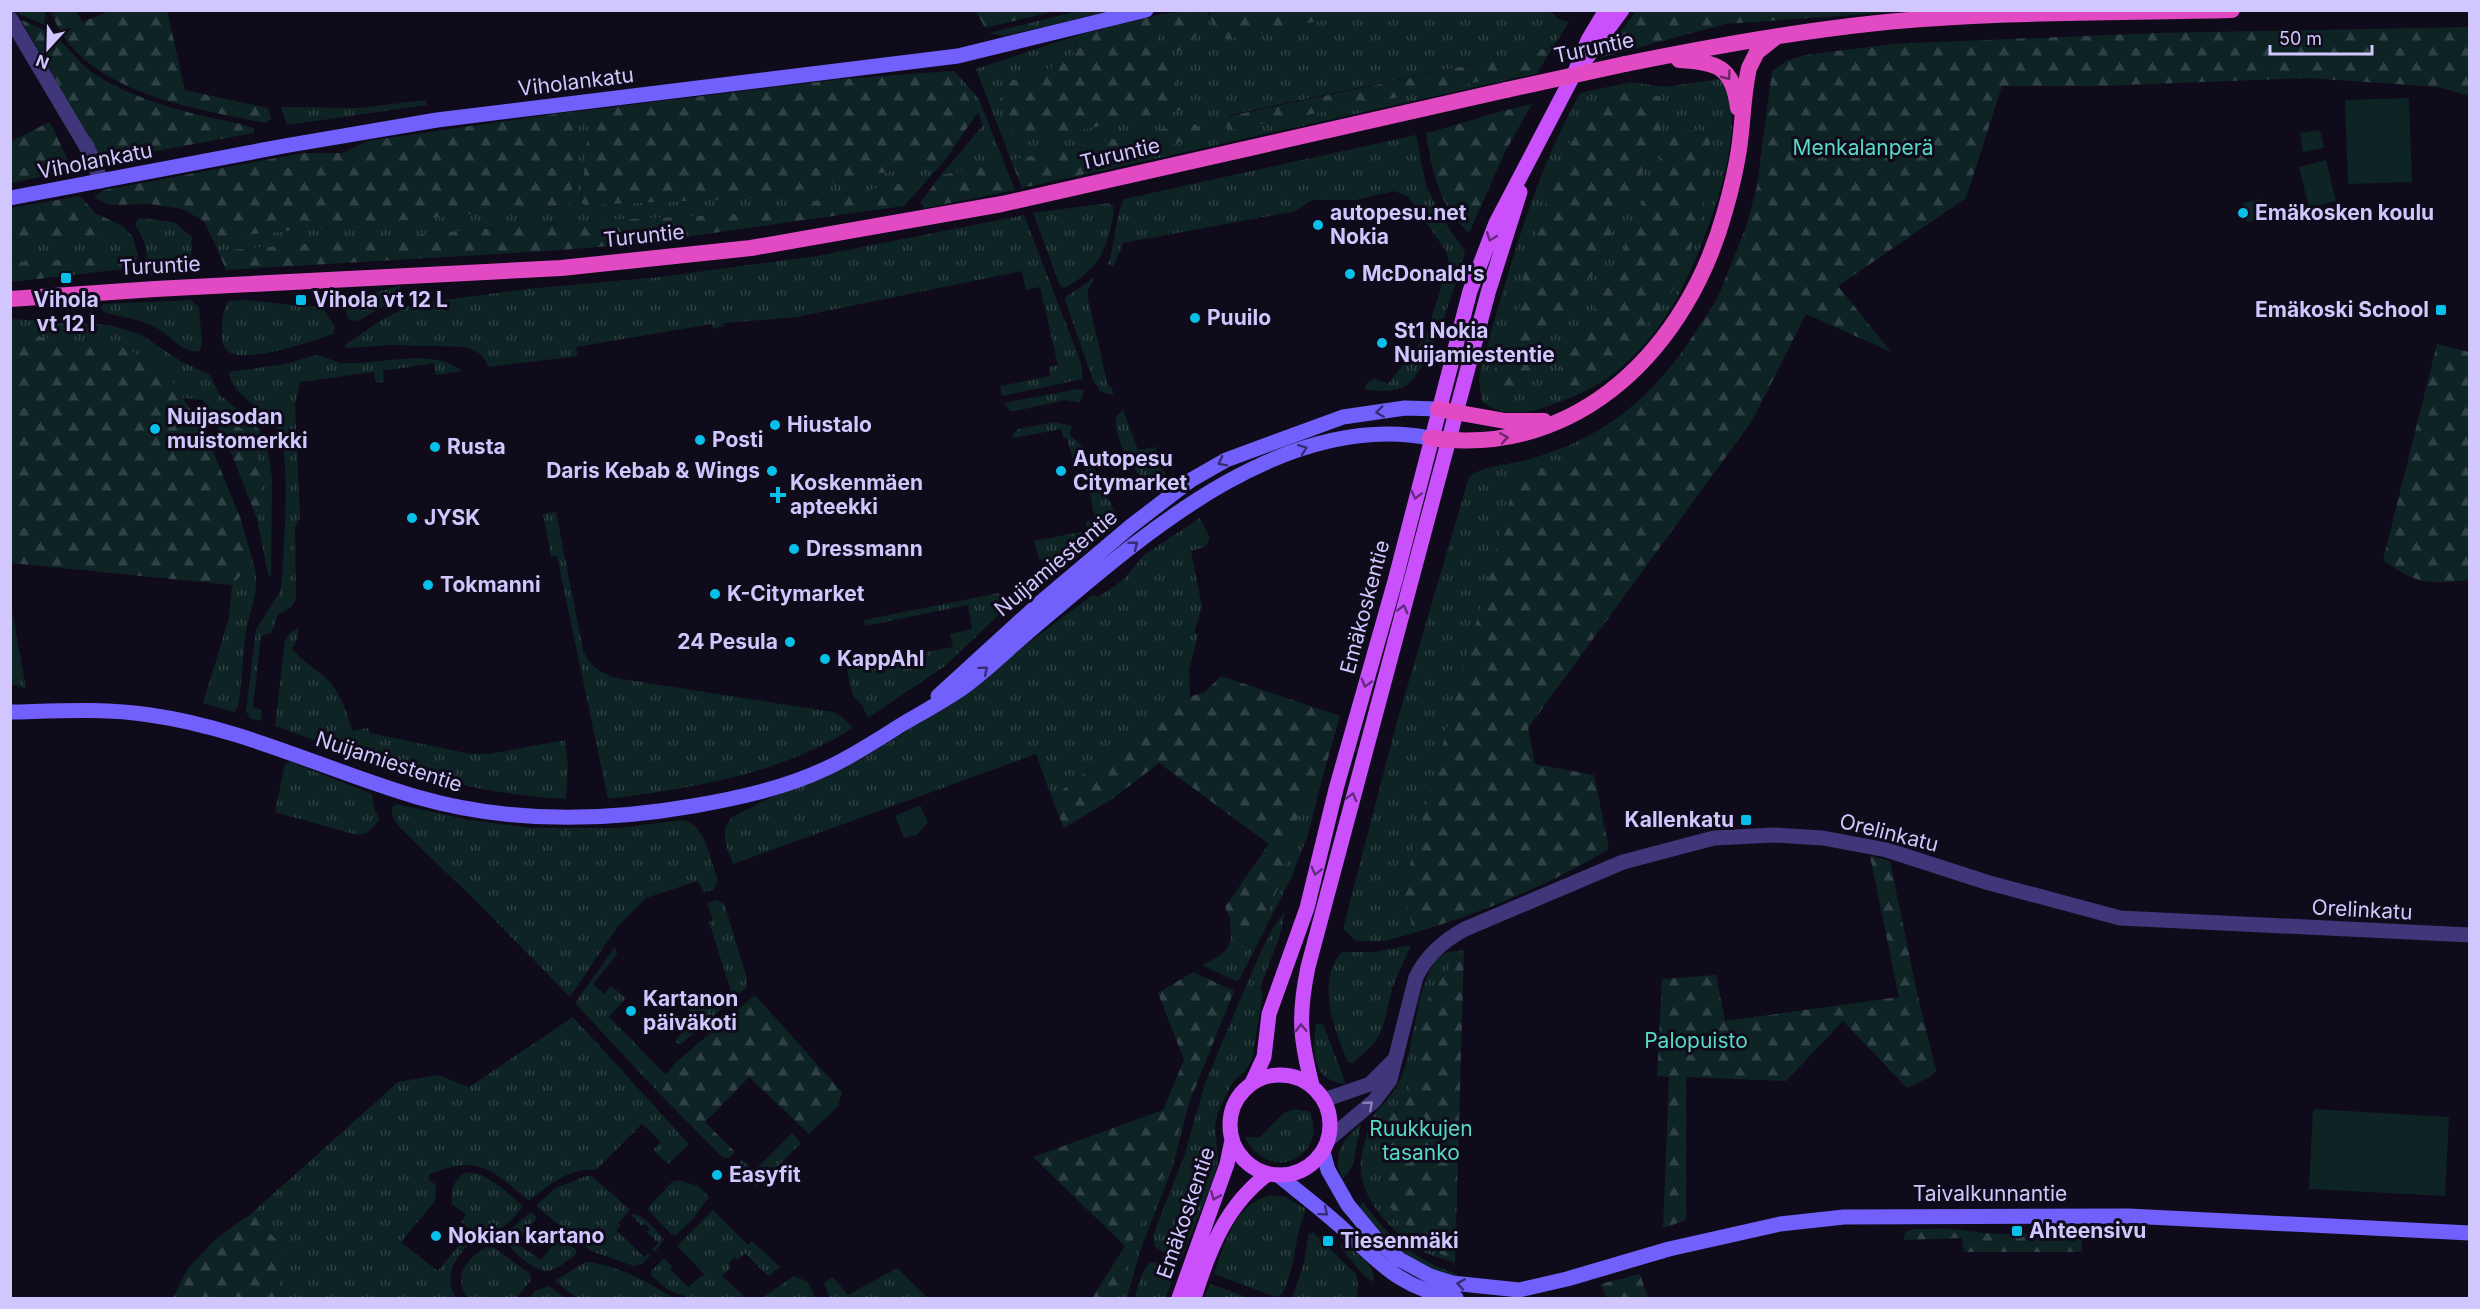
<svg xmlns="http://www.w3.org/2000/svg" width="2480" height="1309" viewBox="0 0 2480 1309" font-family="Inter,sans-serif">
	<style>
		.grass { fill: url(#grass-tufts); fill-rule: evenodd }
		.forest { fill: url(#forest-firs) }
		.park { fill: #0e2324 }
		.lines { fill: none; stroke-linecap: round; stroke-linejoin: round }
		.tertiary { stroke: #3f3779; stroke-width: 15 }
		.secondary { stroke: #7160fb; stroke-width: 15 }
		.primary { stroke: #c950fb; stroke-width: 15 }
		.trunk { stroke: #e24ac4; stroke-width: 16 }
		.trunk-bridge { stroke: #e24ac4; stroke-width: 16 }
		.oneway { stroke: #6e2767 }
		.oneway2 { stroke: #632a80 }
		.oneway3 { stroke: #362d75 }
		.oneway4 { stroke: #887ebc }
		.poi-dot { fill: #06c0ea; stroke: #0f0b1b; stroke-width: 2 }
		.labels { text-anchor: middle; stroke-width: 6; stroke-linejoin: round; paint-order: stroke }
		.street-label { font-size: 21px; fill: #d1c6fe; stroke: #0f0b1b }
		.park-label { font-size: 21px; fill: #55dac4; stroke: #0f0b1b }
		.poi-label { font-size: 21px; font-weight: bold; fill: #d1c6fe; stroke: #0f0b1b; text-anchor: start }
	</style>
	<defs>
		<pattern id="grass-tufts" width="24" height="20" patternUnits="userSpaceOnUse" patternTransform="scale(1.5)"><rect width="24" height="20" fill="#0e2324"/><path d="M3 7l-1-3M5 7V3M7 7l1-3M15 17l-1-3M17 17v-4M19 17l1-3" fill="none" stroke="#304145"/></pattern>
		<pattern id="forest-firs" width="22" height="20" patternUnits="userSpaceOnUse" patternTransform="scale(1.5)"><rect width="22" height="20" fill="#0e2324"/><path d="M5 1l3.5 6h-7zM16 11l3.5 6h-7z" fill="#304145"/></pattern>
	</defs>
	<rect width="100%" height="100%" fill="#0f0b1b"/>
	<path class="grass" d="M1082,10L1109,11L1003,36L989,33Z
		M1363,10L1550,11L1559,19L1569,22L1553,47L1230,115L1226,123L1230,129L1539,70L1538,73L1078,176L1197,136L1191,123L1011,160L976,69L1078,35L1072,59L1034,75L1008,81L1182,110L1184,104L1150,17L1163,14L1178,51L1194,14L1191,11H1209L1208,14L1244,37Z
		M951,71H954L978,97L1004,162L941,175L983,125L978,112Z
		M1720,79C1759,120 1693,278 1665,318C1653,335 1638,352 1623,366C1602,385 1577,396 1551,405C1528,414 1503,417 1482,402L1479,380L1481,367C1508,274 1532,179 1580,93L1631,82L1665,87ZM1590,110L1659,134L1631,199L1620,215L1593,274L1542,339L1493,373L1519,313L1524,273L1549,191L1570,143ZM1625,243L1615,364L1562,359L1580,340L1603,291L1622,266Z
		M426,100L427,105L287,125L281,107L359,108Z
		M590,110L581,202L585,205L758,198L945,160L930,177L758,213L570,222L218,251L212,238L569,205L578,154L569,112Z
		M1416,135L1426,185L1441,216L1465,252L1461,268L1449,263L1446,251L1411,201L1407,196L1394,191L1355,200H1312L1296,211L1123,243L1113,267L1108,264C1115,244 1115,216 1124,199Z
		M1108,203L1113,206C1115,214 1112,221 1110,229C1104,258 1090,275 1064,288L1060,286L1033,213Z
		M1024,215L1081,363L1083,379L1002,396L1000,386L1050,376L1049,367L1058,365L1040,287L1026,290L1022,271L797,317L724,323V326L713,329L712,324L576,347L578,356L488,367C484,355 478,351 466,347L392,345L347,348L345,345L381,320L414,304L527,289L660,277L817,256Z
		M139,218L174,222L192,237L190,271L150,275L144,271C150,254 145,239 135,225Z
		M123,226L133,237L138,256L11,262V240L117,234Z
		M1445,275L1457,279C1449,303 1426,378 1402,388C1392,392 1376,391 1365,390L1366,384L1374,378L1388,384L1426,335Z
		M1095,277L1088,290V299L1108,386L1112,387L1113,395L1101,392L1093,380L1065,300L1066,297Z
		M400,286L401,296L360,320L354,321L348,318L344,303L353,302L354,297Z
		M191,300L199,308L202,342L200,351C183,354 173,338 160,330C144,320 124,317 106,313L102,310L101,306L104,304Z
		M248,300L301,306H322L335,327L333,334C313,341 244,365 227,351C222,346 222,340 222,334C222,321 222,313 228,301Z
		M11,319L109,325L140,334L182,362L210,375L220,395L258,426L269,456L272,479L271,576L268,574L257,519L262,500L203,400L183,398L164,369L11,335Z
		M1685,348L1682,362L1622,426L1552,466L1517,474L1403,890L1414,933L1385,941H1356L1343,929L1396,725L1469,477C1484,465 1508,465 1526,460C1595,442 1644,405 1685,348Z
		M316,355C326,356 333,362 343,363C379,366 431,346 462,371L436,375L434,363L383,371L384,382L376,383L374,372L300,382L295,405L300,517L295,527L296,600L291,607L278,615L271,633L261,636L253,707L262,710L261,721L250,718L246,711L256,629L279,594L282,582C283,547 292,459 278,430C268,408 229,395 229,372L286,364Z
		M1077,389L1084,390L1080,403L1066,400L1015,411H1010L1004,403Z
		M1123,410L1138,450L1156,447L1161,469L1166,473L1151,484C1133,474 1111,435 1117,415Z
		M1054,422L1072,426L1069,434L1085,449L1114,510L1113,518L1051,568L1039,558L1034,541L1086,531V522L1095,519L1083,459L1073,460L1067,438H1063L1061,429L1013,438V433L1018,429Z
		M556,512L583,650C590,667 600,672 616,678L833,712L841,716L853,728C781,774 692,788 608,799L557,556L551,557L543,514Z
		M1200,518L1210,538L1205,547L1191,551L1202,607L1194,633L1198,635L1189,670L1190,696L1163,705L1105,757L1052,798L1036,754L733,864C728,849 718,831 732,818C739,812 749,809 756,805C795,784 839,771 877,749C954,706 1021,646 1093,595L1098,597L1123,580L1144,555Z
		M253,562C261,586 252,604 247,627C242,653 243,681 238,707L234,712L203,703L229,618L232,585Z
		M999,593L1009,605L945,666L868,718L862,705L853,696L846,666L953,647L950,634L972,629L968,605L865,626L864,620Z
		M11,610H12L26,689L11,684Z
		M299,628L297,639L292,649C303,662 316,668 328,680C341,693 347,713 352,731L368,728L370,733L471,754H489L565,740L568,767L566,799C461,794 373,761 275,726L285,640L290,633Z
		M291,762L372,794L375,811L380,819L367,833L357,835L275,812L285,763Z
		M1322,779L1308,835L1291,878L1239,980L1235,981L1202,965C1215,958 1229,954 1231,938L1250,947L1280,884L1303,797Z
		M396,804L469,820L534,828H618L683,820C706,825 710,860 718,880L713,890L703,892L698,881L646,898L618,926L570,997L480,905L398,826L392,815V807Z
		M716,900L724,903L747,978L746,988L680,1045L675,1041L696,1015L684,1006L731,991L709,922L713,920L707,903Z
		M1285,912L1279,938L1260,988L1263,993L1252,1060L1245,1071L1232,1083L1218,1112L1215,1125L1218,1161L1213,1181L1180,1262L1155,1247L1153,1235L1184,1157L1205,1083L1258,958L1274,926Z
		M1411,945C1405,960 1397,974 1392,989C1382,1028 1387,1035 1353,1063L1348,1062C1335,1034 1315,978 1342,952H1373Z
		M615,947L617,954L593,984L604,994L611,986L626,998L609,1017L666,1075L655,1089L575,1003Z
		M1464,950L1431,991L1421,1018L1414,1082L1381,1131L1422,1242L1455,1263C1445,1259 1434,1257 1424,1252C1397,1237 1365,1205 1361,1173C1359,1157 1366,1138 1370,1123L1369,1120C1381,1106 1395,1093 1402,1075C1416,1045 1415,972 1445,953C1450,951 1459,951 1464,950Z
		M573,1017L689,1144L668,1164L653,1150L661,1142L642,1124L596,1170C572,1166 547,1186 529,1201C511,1187 490,1163 465,1165C453,1165 440,1171 429,1174V1180L436,1185L435,1201L401,1242L438,1271L471,1230L461,1222L466,1215L452,1204C451,1195 452,1185 459,1177C476,1160 509,1195 523,1206C517,1213 511,1222 503,1227C494,1233 483,1236 473,1242C455,1254 442,1279 457,1298H282L279,1284L282,1246L252,1213L398,1082L438,1075L469,1087Z
		M1316,1024H1323L1346,1084C1311,1081 1313,1052 1316,1024Z
		M1189,1103L1172,1169L1141,1248L1127,1298H1118L1133,1240L1163,1175Z
		M1295,1109L1310,1112C1329,1155 1270,1187 1245,1137H1260L1283,1113Z
		M1361,1124L1353,1164L1349,1172L1342,1178C1331,1153 1343,1140 1361,1124Z
		M792,1133L801,1143L757,1187L739,1171V1163L742,1160L754,1171Z
		M586,1176H592L630,1210L618,1223L621,1225L616,1230L644,1257L649,1253L651,1255L642,1264L634,1266L591,1251L536,1206L554,1189Z
		M678,1180L698,1186L709,1197L693,1219L676,1235L671,1234L648,1210L649,1206L673,1181Z
		M1271,1195L1285,1197L1306,1209C1294,1237 1296,1267 1282,1294L1275,1297L1214,1274C1225,1242 1235,1204 1271,1195Z
		M1363,1202C1388,1237 1416,1261 1457,1274L1455,1279L1442,1275L1390,1245L1359,1207Z
		M713,1210L748,1245L752,1241L780,1267L768,1276L745,1253L738,1260L734,1257L728,1264L731,1267L722,1276L743,1295V1298C708,1299 677,1304 651,1275L652,1270L664,1258L672,1266L670,1269L688,1287L704,1274L677,1246Z
		M531,1212L537,1217L516,1243L541,1260L560,1236L576,1250V1254C568,1260 557,1270 547,1271C536,1272 504,1248 508,1236C510,1227 524,1218 531,1212Z
		M634,1213L646,1220L664,1239L655,1252L652,1250L658,1243L647,1232L650,1229L645,1224L642,1226L631,1215Z
		M1309,1233H1314L1356,1274L1358,1284L1357,1298H1292L1304,1263Z
		M1343,1243C1358,1256 1374,1261 1374,1282L1364,1276L1340,1247Z
		M487,1247L495,1248L530,1274L531,1280L516,1298H468C452,1277 466,1258 487,1247Z
		M585,1262C619,1265 646,1282 674,1298H577L555,1281Z
		M1156,1262L1177,1270L1165,1298H1135C1138,1285 1141,1274 1149,1263Z
		M897,1268L928,1298H830L824,1283L833,1277L848,1295Z
		M794,1276L808,1282L815,1298H762Z
		M1210,1284L1249,1298H1204Z
		M549,1286L565,1298H529L535,1291Z"/>
	<path class="forest" d="M1209,10H1363V11L1244,37L1224,39L1214,32Z
		M15,11H44L51,28L17,13Z
		M51,11H76L82,22L110,11H167L185,90L268,108L271,119L265,123C193,108 78,92 51,11Z
		M976,11H1056L985,28Z
		M1191,11C1203,23 1194,38 1188,51H1178L1163,14Z
		M1636,11V10L1911,11L1725,24L1600,58Z
		M1150,17L1184,104L1182,110L1034,139C1007,137 1007,121 1000,99L1008,81L1034,75L1072,59L1078,35Z
		M21,20C32,24 45,30 54,36C68,45 78,63 94,74C141,103 192,114 245,125L254,128V133L102,161Z
		M2469,27V96L2438,87L2308,78L2100,86H2002L1966,198L1838,286L1891,352L1806,314L1752,421L1528,728L1535,764L1594,775L1609,849C1548,886 1482,912 1414,933L1403,890L1517,473L1552,466L1622,426L1682,362L1685,348L1718,297L1746,227L1757,186L1772,71L1788,60L1807,55L1891,44L2156,33Z
		M1553,47L1539,70L1230,130L1226,123L1230,116Z
		M951,71L978,112L945,160L758,198L585,205L581,203L590,110L842,79Z
		M1637,90L1660,97L1659,134L1631,199L1620,215L1593,274L1542,339L1525,385L1511,392L1496,390L1493,373L1519,313L1524,273L1549,191L1570,143L1590,110L1610,91Z
		M1532,104L1505,152L1469,233C1439,206 1432,171 1426,133C1462,124 1496,111 1532,104Z
		M569,112L578,154L569,205L212,238L204,221L182,209L151,204L110,205L94,197L104,190L303,153H343L367,141Z
		M50,122L71,167L68,171L11,183V141Z
		M1191,123L1199,127L1197,136L1078,176L1022,188L1011,160Z
		M1699,130L1709,136L1712,162L1701,219L1681,278L1656,315L1615,364L1573,389L1563,390L1560,384L1562,359L1580,340L1603,291L1622,266L1625,243L1667,144L1678,131Z
		M1004,162L1015,190L925,208L920,203L941,175Z
		M930,177L904,206L635,244L548,251L226,270L218,251L570,222L758,213Z
		M80,196L95,213L123,226L117,234L11,240V208Z
		M138,256L133,266L123,269L11,282V262Z
		M14,334L125,348L164,369L205,432L240,517L253,562L232,585L11,563L10,335Z
		M2437,344L2469,352L2470,580C2429,584 2417,585 2383,560Z
		M203,400L251,436L260,464L262,500L257,519L232,455Z
		M1221,676L1340,716L1322,779L1303,798L1280,884L1251,947L1231,938L1230,918L1225,907L1269,844L1159,763L1112,799L1064,828L1052,798L1105,757L1163,705L1205,692Z
		M1870,856L1890,861L1916,988L1936,1071L1930,1077L1907,1088L1843,1021L1786,1081L1686,1077V1220L1663,1228L1669,1077L1657,1076L1662,979L1716,975L1725,1021L1899,997Z
		M1464,950L1455,1263L1422,1242L1388,1205L1381,1131L1414,1082L1421,1018L1431,991Z
		M1193,972L1234,991L1189,1103L1163,1175L1133,1240L1118,1298H1092L1125,1246L1033,1157L1163,1110L1184,1060L1158,993Z
		M755,995L842,1092L838,1106L809,1134L749,1077L705,1122L735,1152L728,1158H723L655,1089L675,1063Z
		M252,1213L282,1246L279,1284L282,1298H173L188,1268L218,1237Z
		M1913,1229C1928,1229 1945,1228 1960,1230C1980,1232 2001,1236 2021,1234C2042,1233 2062,1226 2082,1231V1252H1964L1962,1238L1903,1240L1906,1232Z
		M1640,1274L1648,1298H1607L1600,1284Z"/>
	<path class="park" d="M2409,98L2412,182L2348,184L2345,100Z
		M2320,130L2324,148L2303,152L2300,133Z
		M2326,160L2336,201L2309,208L2299,167Z
		M2261,199L2265,218L2247,222L2243,203Z
		M920,805L928,822L917,835L904,838L895,816Z
		M2313,1109L2449,1117L2445,1196L2309,1189Z"/>
	<g class="lines">
		<path class="tertiary" d="M10,18L90,153L101,181
			M1324,1100L1370,1084L1394,1060
			M1329,1139L1374,1101L1390,1080L1416,977C1427,955 1443,941 1465,929L1623,862L1714,838L1774,835L1823,838L1887,850L1986,882L2120,918L2470,935"/>
		<path class="secondary" d="M10,198L284,146L437,120L958,56L1146,10
			M938,696L1041,602L1131,526L1191,480L1226,460L1343,417L1405,408L1438,409
			M10,712C57,711 104,708 150,715C243,728 328,771 417,797C507,823 601,822 693,806C739,798 785,788 827,768C853,756 877,740 901,725C921,713 942,702 961,689C984,673 1005,652 1026,634C1134,543 1278,409 1430,438
			M1323,1152L1328,1170L1348,1205L1377,1240L1399,1259L1430,1276L1452,1283L1519,1290L1567,1279L1669,1249L1780,1224L1844,1217L2128,1216L2470,1233
			M1278,1175C1299,1192 1320,1208 1340,1226C1379,1262 1400,1289 1456,1298"/>
		<path class="primary" d="M1583,63L1622,10
			M1230 1125a50 50 0 1 1 100 0a50 50 0 1 1-100 0Z
			M1252,1083L1264,1057L1269,1014L1307,908L1336,789L1395,581L1470,291L1496,223L1575,72L1588,40L1606,10
			M1312,1085C1300,1038 1298,1015 1308,967L1488,293L1520,192
			M1179,1298L1227,1164L1232,1140
			M1194,1298C1209,1250 1226,1205 1268,1174"/>
		<path class="trunk" d="M1679,60C1718,62 1733,67 1738,108
			M1625,64C1708,47 1792,32 1877,23C1994,11 2114,13 2232,10
			M10,299L155,289L561,268L751,248L1002,204L1506,90
			M1438,409L1505,421H1544
			M1430,438C1580,459 1688,346 1725,211C1731,190 1736,169 1739,149C1743,122 1743,94 1749,68L1757,52L1776,37"/>
		<path class="trunk-bridge" d="M1506,90L1625,64"/>
	</g>
	<defs><path id="oneway-chevron" d="M-2-3.5L2.5 0L-2 3.5" fill="none" stroke-width="1.6" stroke-linecap="round" stroke-linejoin="round" transform="scale(1.5)"/></defs>
	<g class="oneway">
		<use href="#oneway-chevron" transform="translate(1727 76) rotate(53)"/>
		<use href="#oneway-chevron" transform="translate(1504 438) rotate(-9)"/>
	</g>
	<g class="oneway2">
		<use href="#oneway-chevron" transform="translate(1491 237) rotate(111)"/>
		<use href="#oneway-chevron" transform="translate(1416 495) rotate(104)"/>
		<use href="#oneway-chevron" transform="translate(1403 609) rotate(-75)"/>
		<use href="#oneway-chevron" transform="translate(1366 683) rotate(106)"/>
		<use href="#oneway-chevron" transform="translate(1352 797) rotate(-75)"/>
		<use href="#oneway-chevron" transform="translate(1316 871) rotate(104)"/>
		<use href="#oneway-chevron" transform="translate(1301 1028) rotate(-92)"/>
		<use href="#oneway-chevron" transform="translate(1215 1196) rotate(112)"/>
	</g>
	<g class="oneway3">
		<use href="#oneway-chevron" transform="translate(1380 412) rotate(172)"/>
		<use href="#oneway-chevron" transform="translate(1303 449) rotate(-20)"/>
		<use href="#oneway-chevron" transform="translate(1222 462) rotate(153)"/>
		<use href="#oneway-chevron" transform="translate(1134 545) rotate(-39)"/>
		<use href="#oneway-chevron" transform="translate(984 670) rotate(-40)"/>
		<use href="#oneway-chevron" transform="translate(1324 1212) rotate(40)"/>
		<use href="#oneway-chevron" transform="translate(1461 1284) rotate(-171)"/>
	</g>
	<use class="oneway4" href="#oneway-chevron" transform="translate(1369 1105) rotate(-41)"/>
	<g class="poi-dot">
		<circle cx="2243" cy="213" r="6"/>
		<circle cx="1318" cy="225" r="6"/>
		<circle cx="1350" cy="274" r="6"/>
		<rect x="60" y="272" width="12" height="12" rx="3"/>
		<rect x="295" y="294" width="12" height="12" rx="3"/>
		<rect x="2435" y="304" width="12" height="12" rx="3"/>
		<circle cx="1195" cy="318" r="6"/>
		<circle cx="1382" cy="343" r="6"/>
		<circle cx="775" cy="425" r="6"/>
		<circle cx="155" cy="429" r="6"/>
		<circle cx="700" cy="440" r="6"/>
		<circle cx="435" cy="447" r="6"/>
		<circle cx="772" cy="471" r="6"/>
		<circle cx="1061" cy="471" r="6"/>
		<path d="M775 486h6v6h6v6h-6v6h-6v-6h-6v-6h6z"/>
		<circle cx="412" cy="518" r="6"/>
		<circle cx="794" cy="549" r="6"/>
		<circle cx="428" cy="585" r="6"/>
		<circle cx="715" cy="594" r="6"/>
		<circle cx="790" cy="642" r="6"/>
		<circle cx="825" cy="659" r="6"/>
		<rect x="1740" y="814" width="12" height="12" rx="3"/>
		<circle cx="631" cy="1011" r="6"/>
		<circle cx="717" cy="1175" r="6"/>
		<rect x="2011" y="1225" width="12" height="12" rx="3"/>
		<circle cx="436" cy="1236" r="6"/>
		<rect x="1322" y="1235" width="12" height="12" rx="3"/>
	</g>
	<g class="labels">
		<g class="street-label">
			<text transform="translate(1594 48) rotate(-12)" y="7">Turuntie</text>
			<text transform="translate(576 82) rotate(-7)" y="7">Viholankatu</text>
			<text transform="translate(1120 154) rotate(-13)" y="7">Turuntie</text>
			<text transform="translate(95 161) rotate(-11)" y="7">Viholankatu</text>
			<text transform="translate(644 236) rotate(-6)" y="7">Turuntie</text>
			<text transform="translate(160 266) rotate(-3)" y="7">Turuntie</text>
			<text transform="translate(1056 563) rotate(-40)" y="7">Nuijamiestentie</text>
			<text transform="translate(1365 607) rotate(-75)" y="7">Emäkoskentie</text>
			<text transform="translate(389 762) rotate(18)" y="7">Nuijamiestentie</text>
			<text transform="translate(1889 833) rotate(14)" y="7">Orelinkatu</text>
			<text transform="translate(2362 910) rotate(3)" y="7">Orelinkatu</text>
			<text x="1990" y="1201">Taivalkunnantie</text>
			<text transform="translate(1186 1213) rotate(-71)" y="7">Emäkoskentie</text>
		</g>
		<g class="park-label">
			<text x="1863" y="155">Menkalanperä</text>
			<text x="1696" y="1048">Palopuisto</text>
			<text x="1421" y="1136">Ruukkujen<tspan x="1421" dy="24">tasanko</tspan></text>
		</g>
		<g class="poi-label">
			<text x="1330" y="220">autopesu.net<tspan x="1330" dy="24">Nokia</tspan></text>
			<text x="2255" y="220">Emäkosken koulu</text>
			<text x="1362" y="281">McDonald's</text>
			<text x="66" y="307" text-anchor="middle">Vihola<tspan x="66" dy="24">vt 12 I</tspan></text>
			<text x="313" y="307">Vihola vt 12 L</text>
			<text x="2429" y="317" text-anchor="end">Emäkoski School</text>
			<text x="1207" y="325">Puuilo</text>
			<text x="1394" y="338">St1 Nokia<tspan x="1394" dy="24">Nuijamiestentie</tspan></text>
			<text x="167" y="424">Nuijasodan<tspan x="167" dy="24">muistomerkki</tspan></text>
			<text x="787" y="432">Hiustalo</text>
			<text x="712" y="447">Posti</text>
			<text x="447" y="454">Rusta</text>
			<text x="1073" y="466">Autopesu<tspan x="1073" dy="24">Citymarket</tspan></text>
			<text x="760" y="478" text-anchor="end">Daris Kebab &amp; Wings</text>
			<text x="790" y="490">Koskenmäen<tspan x="790" dy="24">apteekki</tspan></text>
			<text x="424" y="525">JYSK</text>
			<text x="806" y="556">Dressmann</text>
			<text x="440" y="592">Tokmanni</text>
			<text x="727" y="601">K-Citymarket</text>
			<text x="778" y="649" text-anchor="end">24 Pesula</text>
			<text x="837" y="666">KappAhl</text>
			<text x="1734" y="827" text-anchor="end">Kallenkatu</text>
			<text x="643" y="1006">Kartanon<tspan x="643" dy="24">päiväkoti</tspan></text>
			<text x="729" y="1182">Easyfit</text>
			<text x="2029" y="1238">Ahteensivu</text>
			<text x="448" y="1243">Nokian kartano</text>
			<text x="1340" y="1248">Tiesenmäki</text>
		</g>
	</g>
	<rect width="2480" height="1309" fill="none" stroke="#d1c6fe" stroke-width="24"/>
	<g transform="translate(48 48) rotate(202)" stroke="#0f0b1b" stroke-width="4.5" paint-order="stroke">
	<path d="M0-4.5L10 22L0 15L-10 22Z" fill="#d1c6fe"/>
	<text y="-9" font-size="16" font-weight="bold" text-anchor="middle" fill="#d1c6fe">N</text>
	</g>
	<path d="M2270 45v9h102v-9" fill="none" stroke="#d1c6fe" stroke-width="3"/>
	<text x="2279" y="45" font-size="18" fill="#d1c6fe" stroke="#0f0b1b" stroke-width="4.5" paint-order="stroke">50 m</text>
</svg>
